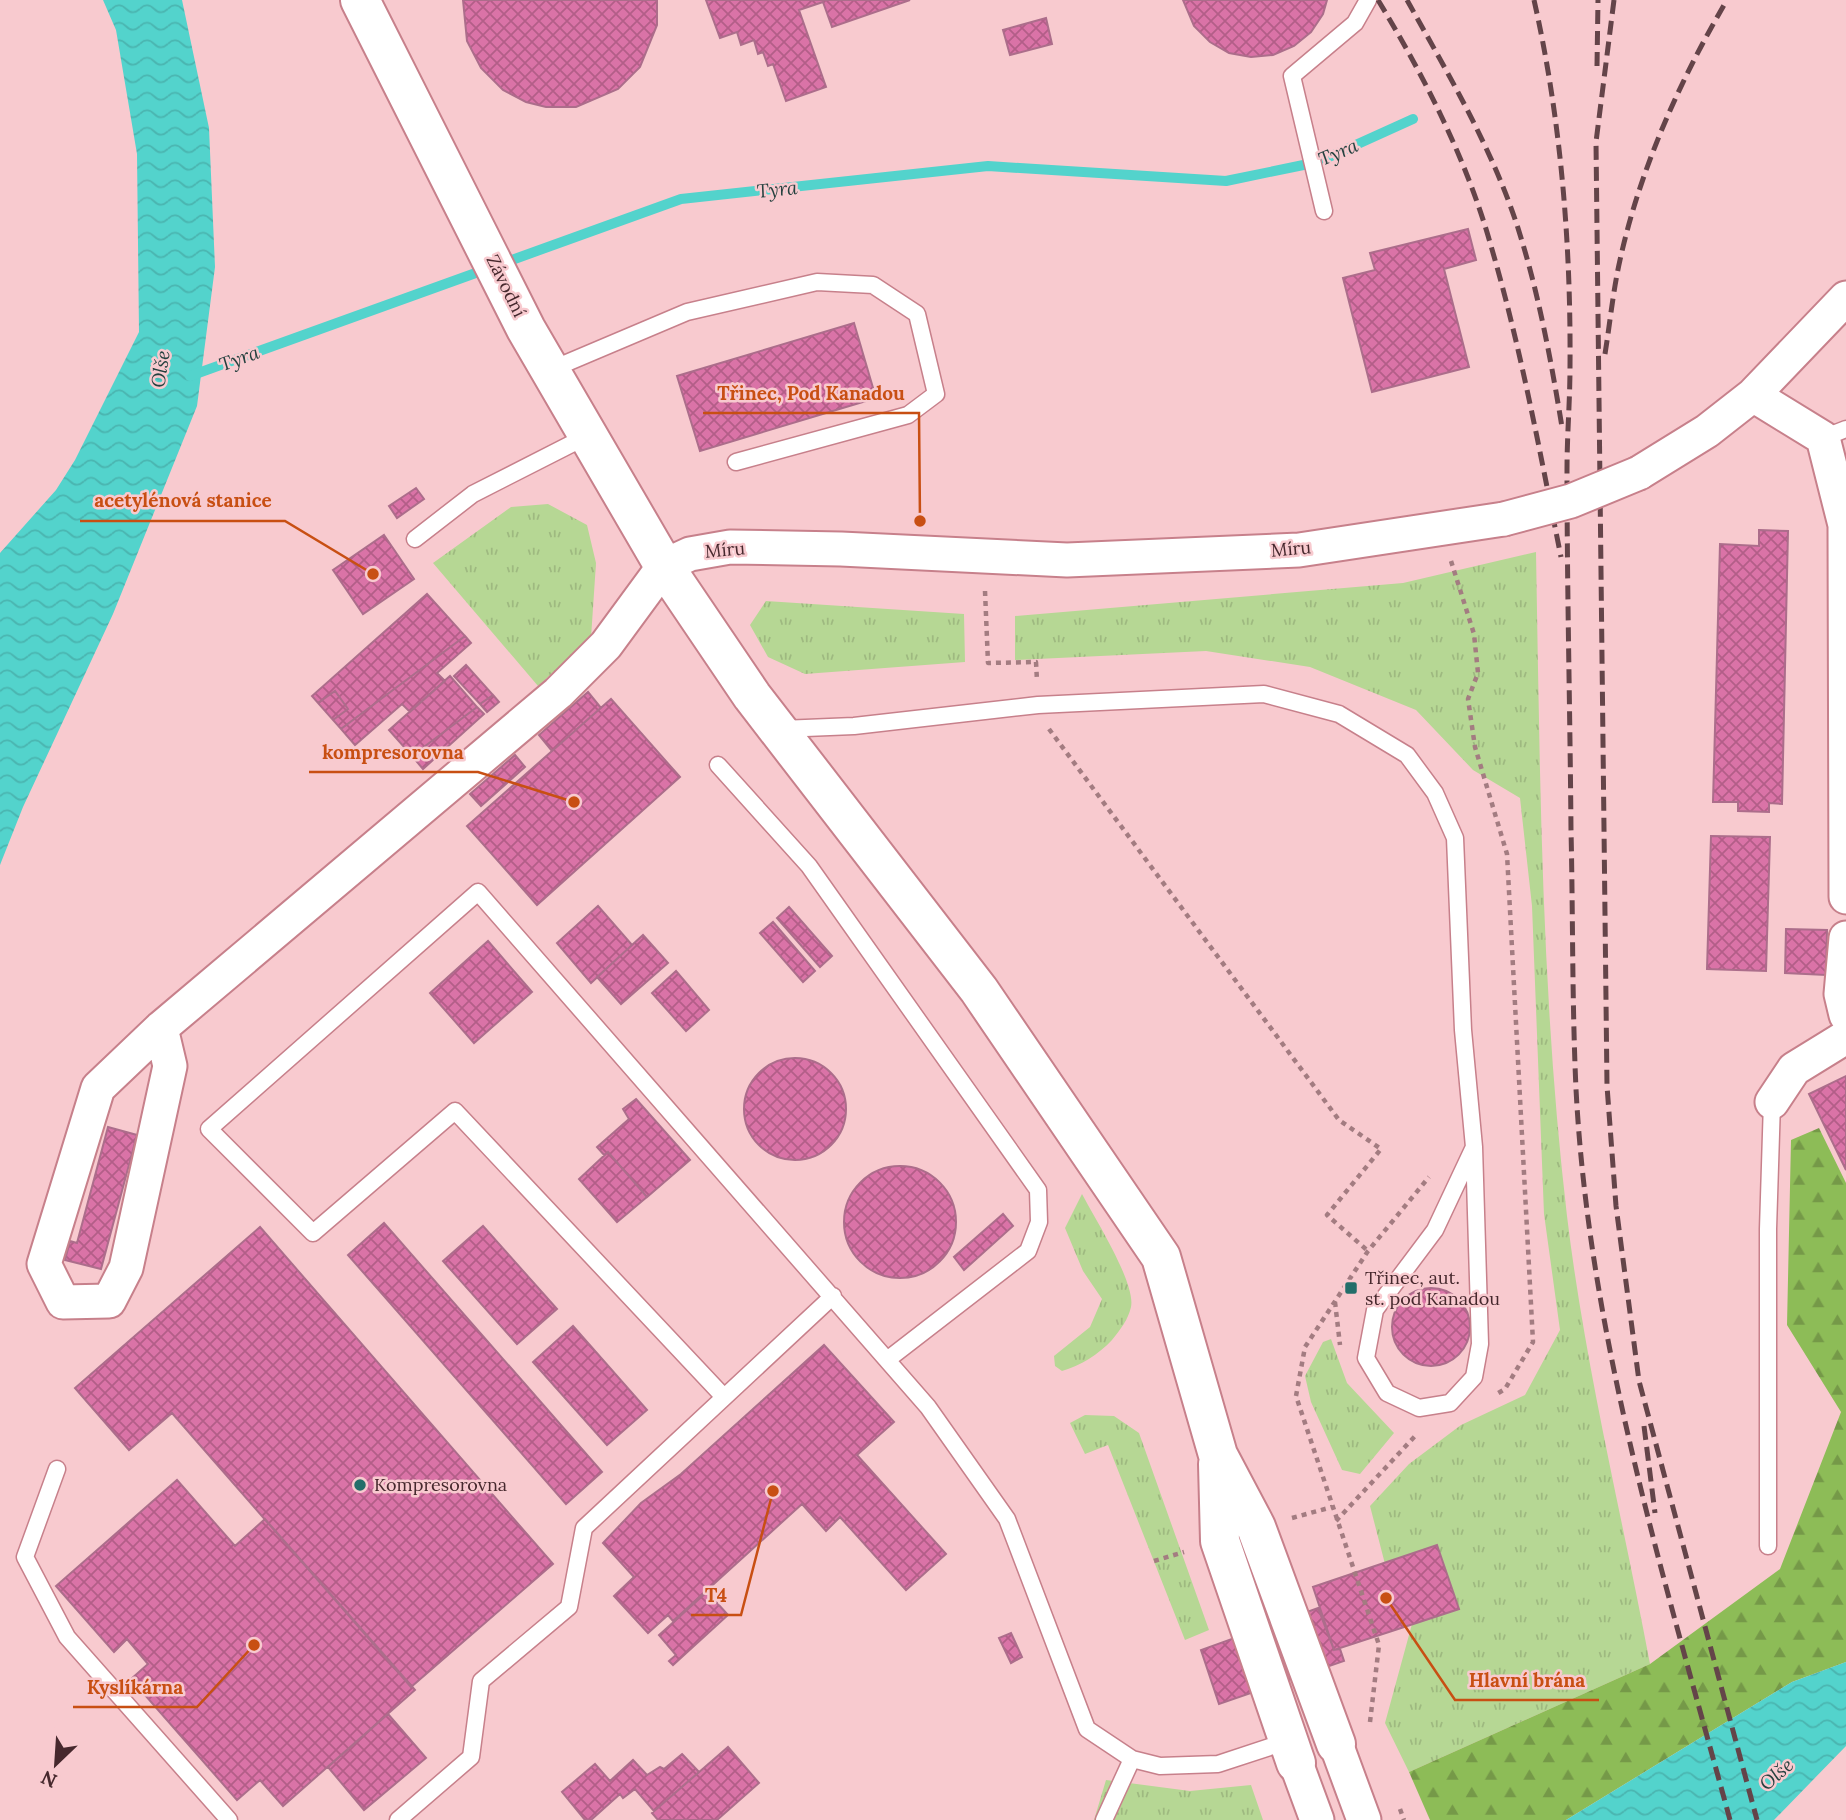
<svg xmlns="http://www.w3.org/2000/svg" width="1846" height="1820" viewBox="0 0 1846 1820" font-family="Lora,serif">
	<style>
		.grass { fill: url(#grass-tufts) }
		.forest { fill: url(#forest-firs) }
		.water { fill: url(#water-waves) }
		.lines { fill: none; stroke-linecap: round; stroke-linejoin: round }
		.stream { stroke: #53d3cc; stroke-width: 10 }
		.building { fill: url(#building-cross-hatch); stroke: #ac6d8b; stroke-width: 2 }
		.service-casing { stroke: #c7808b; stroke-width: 19 }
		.minor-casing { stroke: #c7808b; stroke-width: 37 }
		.tertiary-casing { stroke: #c7808b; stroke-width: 42 }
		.path { stroke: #a37c81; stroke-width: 4.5; stroke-dasharray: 5 5; stroke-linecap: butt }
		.service { stroke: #fff; stroke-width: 16 }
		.minor { stroke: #fff; stroke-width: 33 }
		.tertiary { stroke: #fff; stroke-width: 38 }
		.rail { stroke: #644449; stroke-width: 5; stroke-dasharray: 14 7; stroke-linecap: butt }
		.minor-bridge-casing { stroke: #c7808b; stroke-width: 37; stroke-linecap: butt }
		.minor-bridge { stroke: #fff; stroke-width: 33 }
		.poi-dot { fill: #236e6a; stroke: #f8cacf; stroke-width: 2.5 }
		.labels { text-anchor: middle; stroke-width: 5; stroke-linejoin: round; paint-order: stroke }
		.street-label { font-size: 18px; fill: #46282d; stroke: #f8cacf }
		.poi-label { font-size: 18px; fill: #46282d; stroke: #f8cacf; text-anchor: start }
		.water-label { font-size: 19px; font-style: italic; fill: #25413f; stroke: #f8cacf }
		.leader { fill: none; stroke: #c84f13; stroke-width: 2.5 }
		.callout-dot { fill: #c84f13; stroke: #f8cacf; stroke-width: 2.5 }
		.callout-label { font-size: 19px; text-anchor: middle; font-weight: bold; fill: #c84f13; stroke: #f8cacf; stroke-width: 5; stroke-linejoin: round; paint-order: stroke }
	</style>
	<defs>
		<pattern id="grass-tufts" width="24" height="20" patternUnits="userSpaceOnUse" patternTransform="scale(1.75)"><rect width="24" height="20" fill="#b6d794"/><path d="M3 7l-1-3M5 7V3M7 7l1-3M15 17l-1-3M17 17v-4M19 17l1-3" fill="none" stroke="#9eb980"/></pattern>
		<pattern id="forest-firs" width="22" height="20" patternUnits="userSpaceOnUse" patternTransform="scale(1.75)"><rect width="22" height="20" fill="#8dbc57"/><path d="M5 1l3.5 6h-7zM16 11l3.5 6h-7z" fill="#759948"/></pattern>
		<pattern id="water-waves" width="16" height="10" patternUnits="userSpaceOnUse" patternTransform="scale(1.75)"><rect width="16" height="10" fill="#53d3cc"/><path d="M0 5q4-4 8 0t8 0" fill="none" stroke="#4ab5b0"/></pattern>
		<pattern id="building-cross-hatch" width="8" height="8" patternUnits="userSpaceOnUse" patternTransform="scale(1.75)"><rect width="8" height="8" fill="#da73a7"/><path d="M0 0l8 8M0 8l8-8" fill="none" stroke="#b35e88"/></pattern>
	</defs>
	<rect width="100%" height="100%" fill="#f8cacf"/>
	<path class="grass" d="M548,504L587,525L596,563L591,638L538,686L433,563L511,507Z
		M1536,552C1540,773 1541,995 1567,1216C1585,1366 1622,1515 1650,1664L1409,1772L1385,1723L1412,1624L1459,1608L1437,1545L1385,1564L1370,1506L1409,1464L1461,1425L1525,1395L1560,1330L1544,1214L1532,906L1520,798L1473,770L1416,710L1310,667L1206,651L1015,660V616L1403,583Z
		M766,601L964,614L965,662L805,674L768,657L750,625Z
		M1082,1194C1094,1217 1136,1283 1131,1307C1128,1320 1120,1330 1112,1340C1099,1354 1080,1366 1062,1371L1055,1366L1054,1356L1090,1327L1102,1299L1083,1271L1065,1228Z
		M1331,1339L1347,1383L1394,1433L1360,1474L1342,1470L1311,1402L1305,1376L1323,1342Z
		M1085,1415L1114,1416L1139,1433L1209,1630L1185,1640L1108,1445L1085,1454L1070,1423Z
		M1106,1780L1190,1791L1251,1785L1263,1820H1094Z"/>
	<path class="forest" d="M1819,1128L1846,1183V1662L1792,1682L1566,1820H1430L1409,1772L1650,1664L1780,1569L1841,1412L1787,1325L1791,1140Z"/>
	<path class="water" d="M103,0H182L209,128L215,267L197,406L113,614L23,807L0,865V553L56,490L75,460L139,332L137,154L116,30Z
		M1846,1662V1746L1774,1820H1566L1792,1682Z"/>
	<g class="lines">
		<path class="stream" d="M190,376L681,199L988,166L1226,181L1318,162L1413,119"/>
	</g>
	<path class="building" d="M463,0H657V25L640,67L618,89L576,107H546L526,102L503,90L481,68L467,41Z
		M706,0H910L832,27L823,2L799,10L826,87L786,101L773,64L768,66L763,52L758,54L754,40L741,45L737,32L720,38Z
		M1183,0H1327L1323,14L1311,32L1294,46L1273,55L1251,57L1229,53L1210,42L1194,26Z
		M1046,18L1052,44L1010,55L1003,30Z
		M1468,229L1476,260L1444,269L1469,367L1372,392L1343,278L1375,270L1370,253Z
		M854,323L876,398L700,451L677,376Z
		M416,488L424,499L397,518L389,506Z
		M1759,530L1788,531L1782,804L1769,803V812L1738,811V802H1713L1720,544L1759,546Z
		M384,535L414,579L363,614L333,570Z
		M427,594L465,636L341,729L333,720L348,709L335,691L318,703L312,696Z
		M465,636L471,643L437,673L445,681L410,712L402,704L355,745L341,729Z
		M466,665L493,695L480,704L454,676Z
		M450,676L477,707L412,756L389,730Z
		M335,691L348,709L333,720L318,703Z
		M588,692L601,708L552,751L539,735Z
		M493,695L499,702L487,712L480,704Z
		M611,699L680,777L537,905L467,826Z
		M477,707L484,714L423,769L412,756Z
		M515,755L525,767L481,806L470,794Z
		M1711,836L1770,837L1766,971L1707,969Z
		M598,906L632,945L591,983L557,943Z
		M789,907L832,956L820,967L777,918Z
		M773,922L815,971L803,982L760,933Z
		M1786,929L1827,930L1826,975L1785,973Z
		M643,935L668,963L621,1004L597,977Z
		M488,941L532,992L474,1043L430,993Z
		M676,971L709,1010L686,1031L652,993Z
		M744 1109a51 51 0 1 1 102 0a51 51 0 1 1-102 0Z
		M1846,1076V1170L1809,1094Z
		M636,1099L690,1160L647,1197L608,1152L604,1155L597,1147L629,1119L623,1109Z
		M108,1127L137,1135L101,1269L65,1260L70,1241L77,1243Z
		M608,1152L647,1197L617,1222L579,1179Z
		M844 1222a56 56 0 1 1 112 0a56 56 0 1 1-112 0Z
		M1003,1214L1013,1226L964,1270L954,1257Z
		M384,1223L602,1472L566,1504L348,1255Z
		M483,1226L557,1309L517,1344L443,1261Z
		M260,1227L553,1564L411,1687L172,1413L129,1450L75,1388Z
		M1392 1327a39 39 0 1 1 78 0a39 39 0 1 1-78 0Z
		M573,1326L647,1410L607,1445L533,1362Z
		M824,1345L894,1422L857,1455L946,1554L906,1590L840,1517L826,1531L802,1504L673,1621L668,1615L648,1633L614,1596L634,1577L603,1543L641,1503L681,1474Z
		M177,1480L235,1546L265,1519L415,1690L283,1806L260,1780L237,1800L131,1679L148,1664L127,1639L114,1652L56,1586Z
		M1437,1545L1459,1609L1334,1650L1313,1587Z
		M707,1592L728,1615L673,1665L669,1661L676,1655L659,1635Z
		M1318,1608L1334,1650L1340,1649L1344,1661L1219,1704L1201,1650Z
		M1011,1633L1022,1657L1011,1663L999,1638Z
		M388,1714L426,1758L364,1810L328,1767Z
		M728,1747L759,1783L717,1820H658L652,1813Z
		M682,1754L699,1772L654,1811L635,1789L623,1798L620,1794L591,1820H585L562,1792L595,1764L610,1781L633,1760L647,1775L660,1767L664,1769Z"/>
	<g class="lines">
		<defs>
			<path id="service" d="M1324,211L1292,76L1355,23L1368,0
				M550,370L687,312L817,282L873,285L917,314L936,394L908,415L736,462
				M1823,438L1846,429
				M415,539L473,494L587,436
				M781,729L854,726L1038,705L1264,694L1339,714L1407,755L1435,793L1455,838L1463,1030L1474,1147L1480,1344L1474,1377L1450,1403L1419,1408L1387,1393L1366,1358L1375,1310L1435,1230L1474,1147
				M718,765L809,866L1038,1190L1039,1222L1028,1251L887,1360
				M724,1397L455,1111L313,1233L209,1129L478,892L928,1407L1007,1519L1087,1729L1132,1759L1160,1766L1218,1764L1288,1741
				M57,1469L25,1557L67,1637L229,1820
				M1768,1546V1229L1772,1102
				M398,1820L471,1757L481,1681L569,1607L584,1528L833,1296
				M1104,1820L1132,1759"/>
			<path id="minor" d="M1753,395L1823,438L1845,525L1846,897
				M1639,473L1707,431L1753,395L1846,298
				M1846,938L1841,994L1846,1015
				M161,1028L170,1066L126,1268L109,1301L63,1302L44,1264L98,1088L161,1028L558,693L606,645L664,566L690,554L730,547L841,549L1067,560L1299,550L1504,519
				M1772,1102L1794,1069L1846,1037
				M1336,1744L1364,1820
				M1296,1763L1317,1820"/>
			<path id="tertiary" d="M360,0L526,329L664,566L752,696L979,990L1161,1257L1218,1455L1256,1527L1336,1744
				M1218,1464L1220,1541L1296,1763"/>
		</defs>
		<use href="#service" class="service-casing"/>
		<use href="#minor" class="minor-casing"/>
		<use href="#tertiary" class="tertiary-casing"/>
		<path class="path" d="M1451,561L1474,634L1478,673L1468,699L1475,747L1507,854L1533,1342L1505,1389L1495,1395
			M985,591L988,663L1036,662L1037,681
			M1049,729L1339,1120L1381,1149L1327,1215L1368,1251
			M1335,1302L1340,1345
			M1292,1518L1332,1507
			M1336,1521L1417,1434
			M1154,1561L1184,1552
			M1370,1722L1379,1645L1296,1396L1305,1347L1368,1251L1429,1177
			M1400,1809L1404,1820"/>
		<use href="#service" class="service"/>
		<use href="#minor" class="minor"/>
		<use href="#tertiary" class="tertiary"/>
		<path class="rail" d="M1378,0C1424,76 1467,160 1491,246C1521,348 1540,453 1561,557
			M1407,0C1447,72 1491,146 1517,225C1538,290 1551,360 1562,427
			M1534,0C1561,119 1571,245 1570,367C1570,401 1567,435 1567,469C1567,589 1570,709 1571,830C1573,916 1572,1002 1576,1089C1589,1339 1665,1580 1730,1820
			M1614,0L1596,142L1607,1086L1616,1206L1639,1381L1757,1820
			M1597,66L1598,0
			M1605,354C1610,323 1613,291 1620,260C1640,169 1680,80 1727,0
			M1644,1426L1655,1513"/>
		<defs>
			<path id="minor-bridge" d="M1504,519L1571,501L1639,473"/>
		</defs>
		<use href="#minor-bridge" class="minor-bridge-casing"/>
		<use href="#minor-bridge" class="minor-bridge"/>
	</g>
	<g class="poi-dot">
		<rect x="1344" y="1281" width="14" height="14" rx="3.5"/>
		<circle cx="360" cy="1485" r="7"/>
	</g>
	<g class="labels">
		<g class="street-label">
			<text transform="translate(506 286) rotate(64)" y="6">Závodní</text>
			<text transform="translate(1291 549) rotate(-5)" y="6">Míru</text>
			<text transform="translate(725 550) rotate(-5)" y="6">Míru</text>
		</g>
		<g class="poi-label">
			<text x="1365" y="1284">Třinec, aut.<tspan x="1365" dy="21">st. pod Kanadou</tspan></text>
			<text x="374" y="1491">Kompresorovna</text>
		</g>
		<g class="water-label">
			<text transform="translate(1338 152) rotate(-23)" y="7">Tyra</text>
			<text transform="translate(777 189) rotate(-6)" y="7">Tyra</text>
			<text transform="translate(239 358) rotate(-20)" y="7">Tyra</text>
			<text transform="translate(160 369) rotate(-81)" y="7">Olše</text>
			<text transform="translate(1776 1774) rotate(-41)" y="7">Olše</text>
		</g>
	</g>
	<path class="leader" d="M920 521L919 413H703M373 574L285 521H80M574 802L478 772H309M773 1491L741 1615H691M1386 1598L1455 1700H1599M254 1645L197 1707H73"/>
	<g class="callout-dot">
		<circle cx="920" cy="521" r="7"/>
		<circle cx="373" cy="574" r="7"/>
		<circle cx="574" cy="802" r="7"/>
		<circle cx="773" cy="1491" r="7"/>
		<circle cx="1386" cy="1598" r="7"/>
		<circle cx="254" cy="1645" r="7"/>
	</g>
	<g class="callout-label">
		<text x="811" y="400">Třinec, Pod Kanadou</text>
		<text x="183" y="507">acetylénová stanice</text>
		<text x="393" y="759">kompresorovna</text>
		<text x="716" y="1602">T4</text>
		<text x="1527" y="1687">Hlavní brána</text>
		<text x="135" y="1694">Kyslíkárna</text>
	</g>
	<g transform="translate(56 1764) rotate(205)" stroke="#f8cacf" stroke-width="5" paint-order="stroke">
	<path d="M0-5L12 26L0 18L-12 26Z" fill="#46282d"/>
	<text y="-10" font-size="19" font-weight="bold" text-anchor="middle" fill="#46282d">N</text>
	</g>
</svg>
